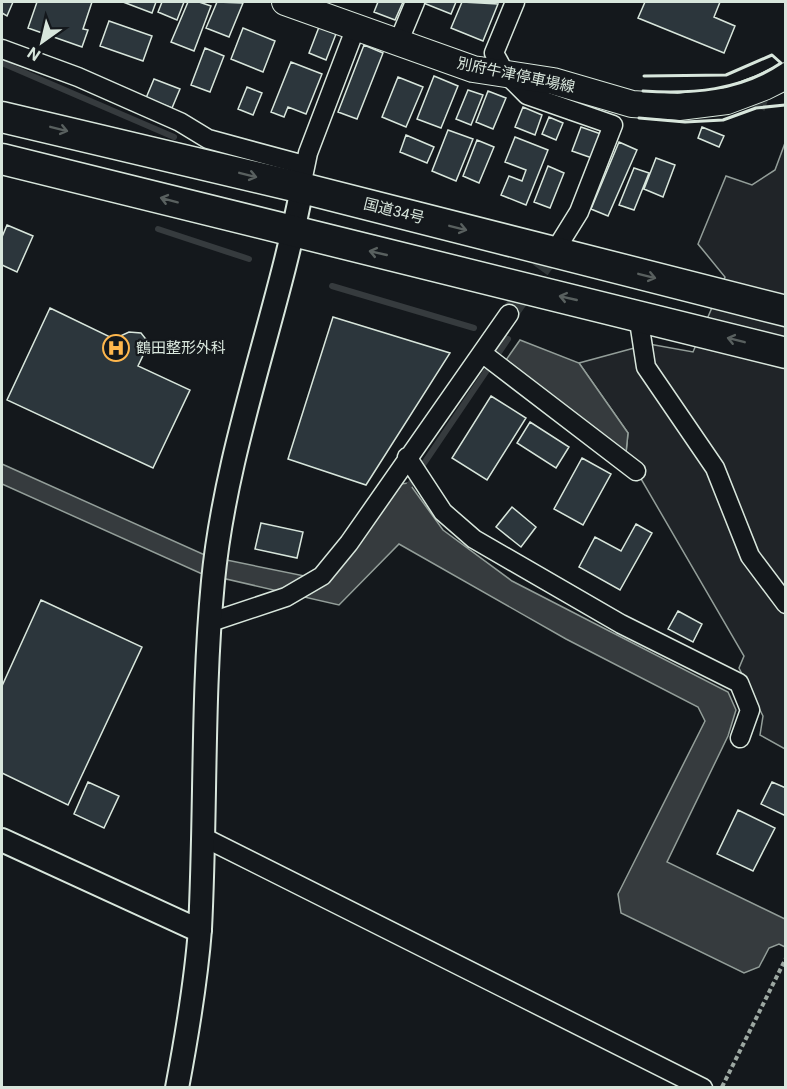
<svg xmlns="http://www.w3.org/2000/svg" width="787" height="1089" viewBox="0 0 787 1089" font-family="Roboto,'Noto Sans JP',sans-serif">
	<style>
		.green { fill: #202428; stroke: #939e99; stroke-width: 1.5 }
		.water { fill: #363b3e; stroke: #939e99; stroke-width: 1.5 }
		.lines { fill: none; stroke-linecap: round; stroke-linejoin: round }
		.stream { stroke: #363b3e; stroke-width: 6 }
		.building { fill: #2c363c; stroke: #d8e6dc; stroke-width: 1.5 }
		.minor-tunnel { stroke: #313739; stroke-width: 18; stroke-dasharray: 18 9; stroke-linecap: butt }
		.minor-casing { stroke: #d8e6dc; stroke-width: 21 }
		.tertiary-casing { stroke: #d8e6dc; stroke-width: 26 }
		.secondary-casing { stroke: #d8e6dc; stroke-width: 28 }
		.trunk-casing { stroke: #d8e6dc; stroke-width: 33 }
		.path { stroke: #9da8a2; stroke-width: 4; stroke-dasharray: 4.5 3; stroke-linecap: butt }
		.minor { stroke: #14181c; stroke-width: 18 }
		.tertiary { stroke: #14181c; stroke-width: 22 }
		.secondary { stroke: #14181c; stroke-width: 26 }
		.trunk { stroke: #14181c; stroke-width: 30 }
		.wall { stroke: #d8e6dc; stroke-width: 3 }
		.oneway { stroke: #59605f }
		.labels { text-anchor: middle; stroke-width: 4.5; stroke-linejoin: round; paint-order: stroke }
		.street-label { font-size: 15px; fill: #d8e6dc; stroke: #14181c }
		.poi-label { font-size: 15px; fill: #d8e6dc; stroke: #14181c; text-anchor: start }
	</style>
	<rect width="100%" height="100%" fill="#14181c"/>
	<path class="green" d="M785,143V749L760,735L763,716L739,668L744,656L626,453L628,433L579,363L649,344L693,352L725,277L698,244L726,176L752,185L775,170Z"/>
	<path class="water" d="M520,340L579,363L628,433L626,453L506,360Z
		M2,464L207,556L324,580L400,484L409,483L443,530L512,581L728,692L736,710L728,736L667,862L785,919V947L779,944L769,948L759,967L744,973L621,913L618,894L705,721L698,707L566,639L399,544L339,605L200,573L2,484Z"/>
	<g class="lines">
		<path class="stream" d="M2,63L174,137
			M158,229L249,259
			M332,286L474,328
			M406,490L508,339"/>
	</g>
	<path class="building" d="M2,2H13L7,16L2,13Z
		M37,2H92L83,29L88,30L82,47L28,28Z
		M123,2H156L152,13Z
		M162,2H184L177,20L158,12Z
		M188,2H199L211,6L194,51L171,42Z
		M217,2L243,3L229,37L206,28Z
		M378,2H403L395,20L374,12Z
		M421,2H456L451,14Z
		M462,2L498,4L483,41L451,28Z
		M645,2H720L714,17L735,26L724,53L638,18Z
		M109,21L152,36L143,61L100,46Z
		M319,27L336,34L326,60L309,53Z
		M243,28L275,41L263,72L231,59Z
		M364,45L383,53L357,119L338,112Z
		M205,48L224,56L210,92L191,85Z
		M291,62L322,74L306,114L288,107L284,117L271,112Z
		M434,76L458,86L441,128L417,119Z
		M398,77L423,87L406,127L382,117Z
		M154,79L180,89L172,108L146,98Z
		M247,87L262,93L253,115L238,109Z
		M468,90L483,95L471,125L456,119Z
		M488,91L506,98L493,129L476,122Z
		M523,107L542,115L535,135L515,127Z
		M549,117L563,123L556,140L542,134Z
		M581,127L601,134L592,158L572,151Z
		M702,127L724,136L719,147L698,138Z
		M448,130L473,139L456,181L432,171Z
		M406,135L434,147L427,163L400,152Z
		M515,137L548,150L526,205L501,195L509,176L522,181L526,170L505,162Z
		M477,140L494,147L479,183L463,176Z
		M619,142L637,150L608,216L591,209Z
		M656,158L675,165L663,197L644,189Z
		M548,166L564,173L550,208L534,202Z
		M634,168L649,173L634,210L619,205Z
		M7,225L33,236L17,272L2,265V237Z
		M50,308L114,339L129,332L141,333L149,343L138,366L190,390L153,468L7,400Z
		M333,317L450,353L366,485L288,459Z
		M491,396L526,418L487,480L452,458Z
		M530,422L569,447L556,468L517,443Z
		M582,458L611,474L583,525L554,509Z
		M512,507L536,527L521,547L496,527Z
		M261,523L303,532L297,558L255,549Z
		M636,524L652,533L620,590L579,567L595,537L621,551Z
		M41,600L142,647L68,805L2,773V686Z
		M678,611L702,624L693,642L668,629Z
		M88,782L119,796L104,828L74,814Z
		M772,782L786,788V816L761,804Z
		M738,810L775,828L753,871L717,854Z"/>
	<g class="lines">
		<path class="minor-tunnel" d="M756,108L765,80
			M509,314L558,245"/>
		<defs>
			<path id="minor" d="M515,2L494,53L505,73L527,95L613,125L579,212L561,241
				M398,43L415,2
				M2,49L78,77L180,122L208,139L304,165
				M303,177L308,153L356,27
				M638,315L646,367L715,468L750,556L786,604
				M482,353L636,471
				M407,457L443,512L474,539L621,624L739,683L750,710L740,738
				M211,622L286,597L322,576L349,543L509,314
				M203,837L703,1088"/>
			<path id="tertiary" d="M2,840L200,931
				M177,1088C187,1035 196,982 200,929C206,813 202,696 213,581C226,447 277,319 302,188"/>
			<path id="secondary" d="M285,2L473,69L553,81L632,104L679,107L727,101L764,87L786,76"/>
			<path id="trunk" d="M2,117L302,188L786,311
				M2,159L786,353"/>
		</defs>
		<use href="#minor" class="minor-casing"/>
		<use href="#tertiary" class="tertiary-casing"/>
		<use href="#secondary" class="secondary-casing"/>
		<use href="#trunk" class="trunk-casing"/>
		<path class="path" d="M722,1087L786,958"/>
		<use href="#minor" class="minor"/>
		<use href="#tertiary" class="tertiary"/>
		<use href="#secondary" class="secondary"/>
		<use href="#trunk" class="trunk"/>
		<path class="wall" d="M643,91C692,94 740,91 781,63L772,55L726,75L644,76
			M639,118L685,122L723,120L756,108L785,105"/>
	</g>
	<defs><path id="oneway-shaft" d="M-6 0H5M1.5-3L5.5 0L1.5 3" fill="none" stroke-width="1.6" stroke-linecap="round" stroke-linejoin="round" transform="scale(1.5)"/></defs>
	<g class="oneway">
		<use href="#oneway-shaft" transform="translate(59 129) rotate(14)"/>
		<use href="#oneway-shaft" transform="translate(248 175) rotate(14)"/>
		<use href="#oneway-shaft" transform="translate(169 200) rotate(-165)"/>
		<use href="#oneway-shaft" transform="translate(458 228) rotate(14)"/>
		<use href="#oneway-shaft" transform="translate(378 253) rotate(-167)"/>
		<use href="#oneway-shaft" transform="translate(647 276) rotate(14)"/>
		<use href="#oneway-shaft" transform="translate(568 298) rotate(-167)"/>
		<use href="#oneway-shaft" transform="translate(736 340) rotate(-166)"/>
	</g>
	<defs>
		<symbol id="hospital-ring" viewBox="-11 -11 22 22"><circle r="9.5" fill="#14181c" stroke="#ffb74d" stroke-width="1.5"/><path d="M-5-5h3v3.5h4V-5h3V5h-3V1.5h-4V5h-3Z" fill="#ffb74d"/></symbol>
	</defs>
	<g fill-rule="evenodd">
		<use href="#hospital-ring" x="101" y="333" width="30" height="30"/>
	</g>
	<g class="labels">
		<g class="street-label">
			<text transform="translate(516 75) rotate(12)" y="5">別府牛津停車場線</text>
			<text transform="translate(394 211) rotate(14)" y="5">国道34号</text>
		</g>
		<g class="poi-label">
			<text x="136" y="353">鶴田整形外科</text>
		</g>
	</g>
	<rect width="787" height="1089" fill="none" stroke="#d8e6dc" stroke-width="6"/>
	<g transform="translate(42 42) rotate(214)" stroke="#14181c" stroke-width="4.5" paint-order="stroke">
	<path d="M0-4.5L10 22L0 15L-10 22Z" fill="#d8e6dc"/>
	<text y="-9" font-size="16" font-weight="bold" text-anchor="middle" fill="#d8e6dc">N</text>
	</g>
</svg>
